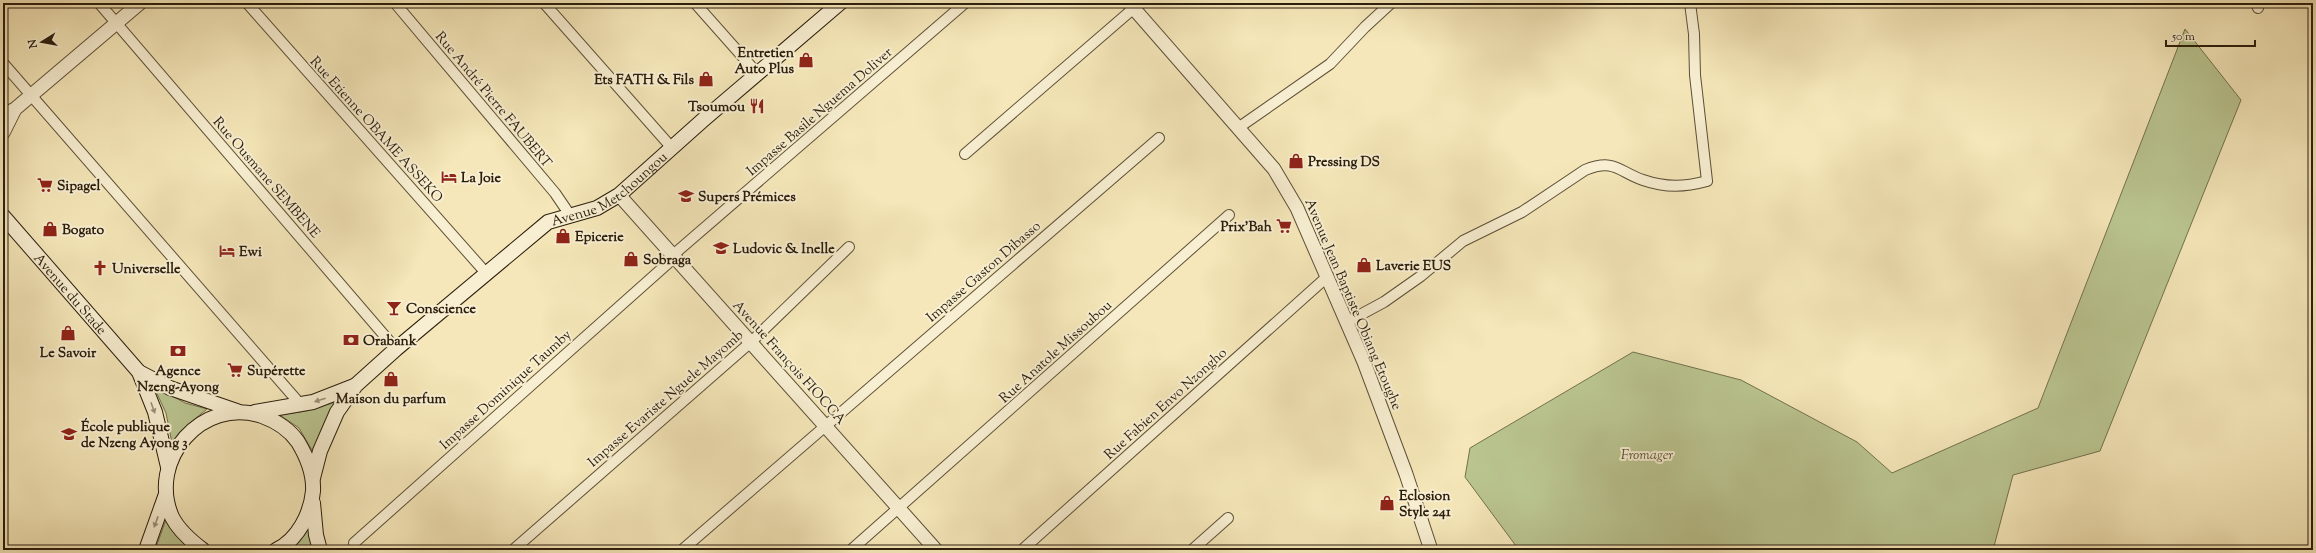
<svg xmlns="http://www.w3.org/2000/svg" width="2316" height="553" viewBox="0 0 2316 553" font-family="'Sorts Mill Goudy',serif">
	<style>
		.green { fill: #bac590; stroke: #72714e }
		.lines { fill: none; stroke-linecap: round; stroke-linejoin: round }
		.minor-casing { stroke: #5d5037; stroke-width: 12 }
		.tertiary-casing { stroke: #5d5037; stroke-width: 15 }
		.secondary-casing { stroke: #2a1d0c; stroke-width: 16 }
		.minor { stroke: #f8efd2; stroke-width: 10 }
		.tertiary { stroke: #f8efd2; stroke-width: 13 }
		.secondary { stroke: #f8efd2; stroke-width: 14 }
		.oneway { fill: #9b9079 }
		.labels { text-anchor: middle; stroke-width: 4; stroke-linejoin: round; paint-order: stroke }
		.poi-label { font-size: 14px; font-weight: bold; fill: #2a1d0c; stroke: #f8efd2; text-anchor: start }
		.street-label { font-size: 14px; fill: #2a1d0c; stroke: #f8efd2 }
		.park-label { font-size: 14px; font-style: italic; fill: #554f34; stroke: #f8efd2 }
	</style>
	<rect width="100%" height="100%" fill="#f5e7b9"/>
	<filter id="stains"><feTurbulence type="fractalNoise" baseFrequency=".005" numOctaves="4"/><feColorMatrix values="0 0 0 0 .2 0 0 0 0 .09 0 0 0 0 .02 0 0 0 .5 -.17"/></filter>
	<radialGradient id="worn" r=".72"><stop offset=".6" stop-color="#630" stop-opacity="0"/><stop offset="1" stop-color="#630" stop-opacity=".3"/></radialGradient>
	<path class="green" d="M2185,29L2241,100L2100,451L2013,475L1993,550H1519L1465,477L1470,448L1633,352L1741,380L1857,442L1892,473L2038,408Z
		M153,385L185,403L207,409L190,423L172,443L166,413Z
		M339,401L313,452L299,428L280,415L306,411Z
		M167,517L197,550H155Z
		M309,528L314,550H288Z"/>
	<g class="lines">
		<defs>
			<path id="minor" d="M99,3L396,349
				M247,3L486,273
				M395,3L555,193L570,215
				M544,3L672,148
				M695,3L757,73
				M2256,3L2258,8
				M3,63L301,405
				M1238,128L1330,64L1365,27L1391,3
				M965,154L1134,8
				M673,255L965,3
				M1347,322L1384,302L1421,276L1463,241L1522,212L1585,170C1615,158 1619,172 1643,180C1666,188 1685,187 1707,181L1695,75L1694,34L1690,3
				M354,543L675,257
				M513,550L751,342L849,247
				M682,550L1159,138
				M851,550L1229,215
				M1022,550L1328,276
				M1192,550L1228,518"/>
			<path id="tertiary" d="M1129,3L1274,169L1297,208L1364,362L1406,474L1431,550
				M3,115L15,109L140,3
				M3,133L15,109
				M619,195L936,550"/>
			<g id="secondary">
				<path id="s1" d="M3,216L139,372L155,412L168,467"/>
				<path d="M139,372L170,388L237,411"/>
				<path d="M255,412L313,402L354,386"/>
				<path id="s2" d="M313,478L320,451L337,412L356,385L396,349L548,222L597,208L619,195L703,120L840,3"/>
				<path d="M313,503L316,535L320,550"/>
				<path d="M146,550L166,494"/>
				<path d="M203,550C191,541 179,531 172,517C147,460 202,396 262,416C276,421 289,429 298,442C307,457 314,473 313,491C311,513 298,540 276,550"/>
			</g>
		</defs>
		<use href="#minor" class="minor-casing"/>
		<use href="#tertiary" class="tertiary-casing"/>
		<use href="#secondary" class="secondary-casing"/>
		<use href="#minor" class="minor"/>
		<use href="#tertiary" class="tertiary"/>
		<use href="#secondary" class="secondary"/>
	</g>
	<defs><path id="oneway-solid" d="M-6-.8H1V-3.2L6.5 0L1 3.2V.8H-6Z"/></defs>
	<g class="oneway">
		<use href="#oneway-solid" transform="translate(320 400) rotate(162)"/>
		<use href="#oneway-solid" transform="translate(153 408) rotate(70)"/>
		<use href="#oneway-solid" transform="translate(156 522) rotate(110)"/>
	</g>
	<defs>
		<symbol id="shop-bare" viewBox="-9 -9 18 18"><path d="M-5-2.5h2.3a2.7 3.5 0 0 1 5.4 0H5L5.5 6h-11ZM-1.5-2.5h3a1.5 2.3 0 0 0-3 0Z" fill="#8f2418" stroke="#f8efd2" stroke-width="2.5" paint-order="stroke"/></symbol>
		<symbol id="restaurant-bare" viewBox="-9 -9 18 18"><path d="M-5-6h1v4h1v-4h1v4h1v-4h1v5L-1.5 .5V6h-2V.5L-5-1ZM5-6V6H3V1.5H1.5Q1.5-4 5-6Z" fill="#8f2418" stroke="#f8efd2" stroke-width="2.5" paint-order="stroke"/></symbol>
		<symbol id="hotel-bare" viewBox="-9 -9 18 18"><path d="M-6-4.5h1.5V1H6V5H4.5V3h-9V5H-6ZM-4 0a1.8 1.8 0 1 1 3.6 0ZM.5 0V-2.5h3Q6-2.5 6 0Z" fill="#8f2418" stroke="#f8efd2" stroke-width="2.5" paint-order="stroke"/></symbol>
		<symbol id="supermarket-bare" viewBox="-9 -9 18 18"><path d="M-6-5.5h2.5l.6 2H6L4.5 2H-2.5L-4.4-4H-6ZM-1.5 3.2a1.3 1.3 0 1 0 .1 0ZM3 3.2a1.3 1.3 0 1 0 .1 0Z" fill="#8f2418" stroke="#f8efd2" stroke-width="2.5" paint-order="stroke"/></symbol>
		<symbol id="school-bare" viewBox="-9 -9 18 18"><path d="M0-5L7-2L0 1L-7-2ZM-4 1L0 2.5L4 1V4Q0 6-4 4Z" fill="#8f2418" stroke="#f8efd2" stroke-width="2.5" paint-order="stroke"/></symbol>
		<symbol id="church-bare" viewBox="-9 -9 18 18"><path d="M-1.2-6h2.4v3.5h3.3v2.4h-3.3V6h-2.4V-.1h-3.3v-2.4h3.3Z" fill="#8f2418" stroke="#f8efd2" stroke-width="2.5" paint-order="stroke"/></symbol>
		<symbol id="bar-bare" viewBox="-9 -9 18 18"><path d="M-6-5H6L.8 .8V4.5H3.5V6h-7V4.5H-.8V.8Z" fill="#8f2418" stroke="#f8efd2" stroke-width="2.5" paint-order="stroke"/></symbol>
		<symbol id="bank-bare" viewBox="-9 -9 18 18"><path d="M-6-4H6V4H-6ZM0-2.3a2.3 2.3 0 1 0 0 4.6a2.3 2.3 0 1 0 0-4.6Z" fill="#8f2418" stroke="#f8efd2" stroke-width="2.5" paint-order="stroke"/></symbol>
	</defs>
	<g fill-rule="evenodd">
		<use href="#shop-bare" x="795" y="49" width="22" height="22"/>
		<use href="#shop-bare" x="695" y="68" width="22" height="22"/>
		<use href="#restaurant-bare" x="746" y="95" width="22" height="22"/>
		<use href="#shop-bare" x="1285" y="150" width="22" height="22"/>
		<use href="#hotel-bare" x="438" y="166" width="22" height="22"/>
		<use href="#supermarket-bare" x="34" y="174" width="22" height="22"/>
		<use href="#school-bare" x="675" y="185" width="22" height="22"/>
		<use href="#supermarket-bare" x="1273" y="215" width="22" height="22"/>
		<use href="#shop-bare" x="39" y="218" width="22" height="22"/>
		<use href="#shop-bare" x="552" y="225" width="22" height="22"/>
		<use href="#school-bare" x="710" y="237" width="22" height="22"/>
		<use href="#hotel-bare" x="216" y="240" width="22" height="22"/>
		<use href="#shop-bare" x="620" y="248" width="22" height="22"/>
		<use href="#shop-bare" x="1353" y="254" width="22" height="22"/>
		<use href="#church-bare" x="89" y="257" width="22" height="22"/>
		<use href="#bar-bare" x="383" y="297" width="22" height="22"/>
		<use href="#shop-bare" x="57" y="322" width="22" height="22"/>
		<use href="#bank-bare" x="340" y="329" width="22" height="22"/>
		<use href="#bank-bare" x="167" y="340" width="22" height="22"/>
		<use href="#supermarket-bare" x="224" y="359" width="22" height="22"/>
		<use href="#shop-bare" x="380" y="368" width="22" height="22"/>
		<use href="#school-bare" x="58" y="423" width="22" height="22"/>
		<use href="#shop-bare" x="1376" y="492" width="22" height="22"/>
	</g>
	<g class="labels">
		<g class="poi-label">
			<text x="794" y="57" text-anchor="end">Entretien<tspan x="794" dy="16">Auto Plus</tspan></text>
			<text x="694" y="84" text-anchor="end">Ets FATH &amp; Fils</text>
			<text x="745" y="111" text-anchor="end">Tsoumou</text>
			<text x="1308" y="166">Pressing DS</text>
			<text x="461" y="182">La Joie</text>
			<text x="57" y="190">Sipagel</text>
			<text x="698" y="201">Supers Prémices</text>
			<text x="1272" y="231" text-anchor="end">Prix'Bah</text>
			<text x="62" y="234">Bogato</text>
			<text x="575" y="241">Epicerie</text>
			<text x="733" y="253">Ludovic &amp; Inelle</text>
			<text x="239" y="256">Ewi</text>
			<text x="643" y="264">Sobraga</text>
			<text x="1376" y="270">Laverie EUS</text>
			<text x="112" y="273">Universelle</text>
			<text x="406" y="313">Conscience</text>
			<text x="363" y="345">Orabank</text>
			<text x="68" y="357" text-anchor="middle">Le Savoir</text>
			<text x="178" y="375" text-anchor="middle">Agence<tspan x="178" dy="16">Nzeng-Ayong</tspan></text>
			<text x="247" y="375">Supérette</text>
			<text x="391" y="403" text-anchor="middle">Maison du parfum</text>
			<text x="81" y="431">École publique<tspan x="81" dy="16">de Nzeng Ayong 3</tspan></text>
			<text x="1399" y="500">Eclosion<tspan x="1399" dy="16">Style 241</tspan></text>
		</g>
		<g class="street-label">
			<text transform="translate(494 99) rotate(50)" y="5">Rue André Pierre FAUBERT</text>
			<text transform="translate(819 111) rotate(-41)" y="5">Impasse Basile Nguema Doliver</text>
			<text transform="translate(377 129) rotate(48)" y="5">Rue Etienne OBAME ASSEKO</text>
			<text transform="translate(267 177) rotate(49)" y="5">Rue Ousmane SEMBENE</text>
			<text dy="5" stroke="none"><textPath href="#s2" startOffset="426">Avenue Metchoungou</textPath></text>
			<text transform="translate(983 271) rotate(-41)" y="5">Impasse Gaston Dibasso</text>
			<text dy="5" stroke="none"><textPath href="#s1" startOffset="103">Avenue du Stade</textPath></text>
			<text transform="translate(1354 304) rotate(67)" y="5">Avenue Jean Baptiste Obiang Etoughe</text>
			<text transform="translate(1055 351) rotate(-42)" y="5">Rue Anatole Missoubou</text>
			<text transform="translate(790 362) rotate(48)" y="5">Avenue François FIOCCA</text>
			<text transform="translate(505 389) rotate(-42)" y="5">Impasse Dominique Taumby</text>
			<text transform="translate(665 398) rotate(-41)" y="5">Impasse Evariste Nguele Mayomb</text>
			<text transform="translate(1165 403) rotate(-42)" y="5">Rue Fabien Envo Nzongho</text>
		</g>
		<g class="park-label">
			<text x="1647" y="459">Fromager</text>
		</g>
	</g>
	<rect width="2316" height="553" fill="none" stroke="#f5e7b9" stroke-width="16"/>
	<rect x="4" y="4" width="2308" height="545" fill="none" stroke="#2a1d0c" stroke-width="2"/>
	<rect x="8" y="8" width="2300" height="537" fill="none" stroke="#2a1d0c"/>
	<g transform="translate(42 42) rotate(259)" stroke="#f8efd2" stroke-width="3" paint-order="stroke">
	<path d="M0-3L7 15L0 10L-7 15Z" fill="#2a1d0c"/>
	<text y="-6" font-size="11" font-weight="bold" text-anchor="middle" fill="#2a1d0c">N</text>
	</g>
	<path d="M2166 40v6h89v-6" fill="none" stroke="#2a1d0c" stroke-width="2"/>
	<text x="2172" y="40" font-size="12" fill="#2a1d0c" stroke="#f8efd2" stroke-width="3" paint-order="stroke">50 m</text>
	<rect width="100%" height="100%" filter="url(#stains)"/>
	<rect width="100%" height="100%" fill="url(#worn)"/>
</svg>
